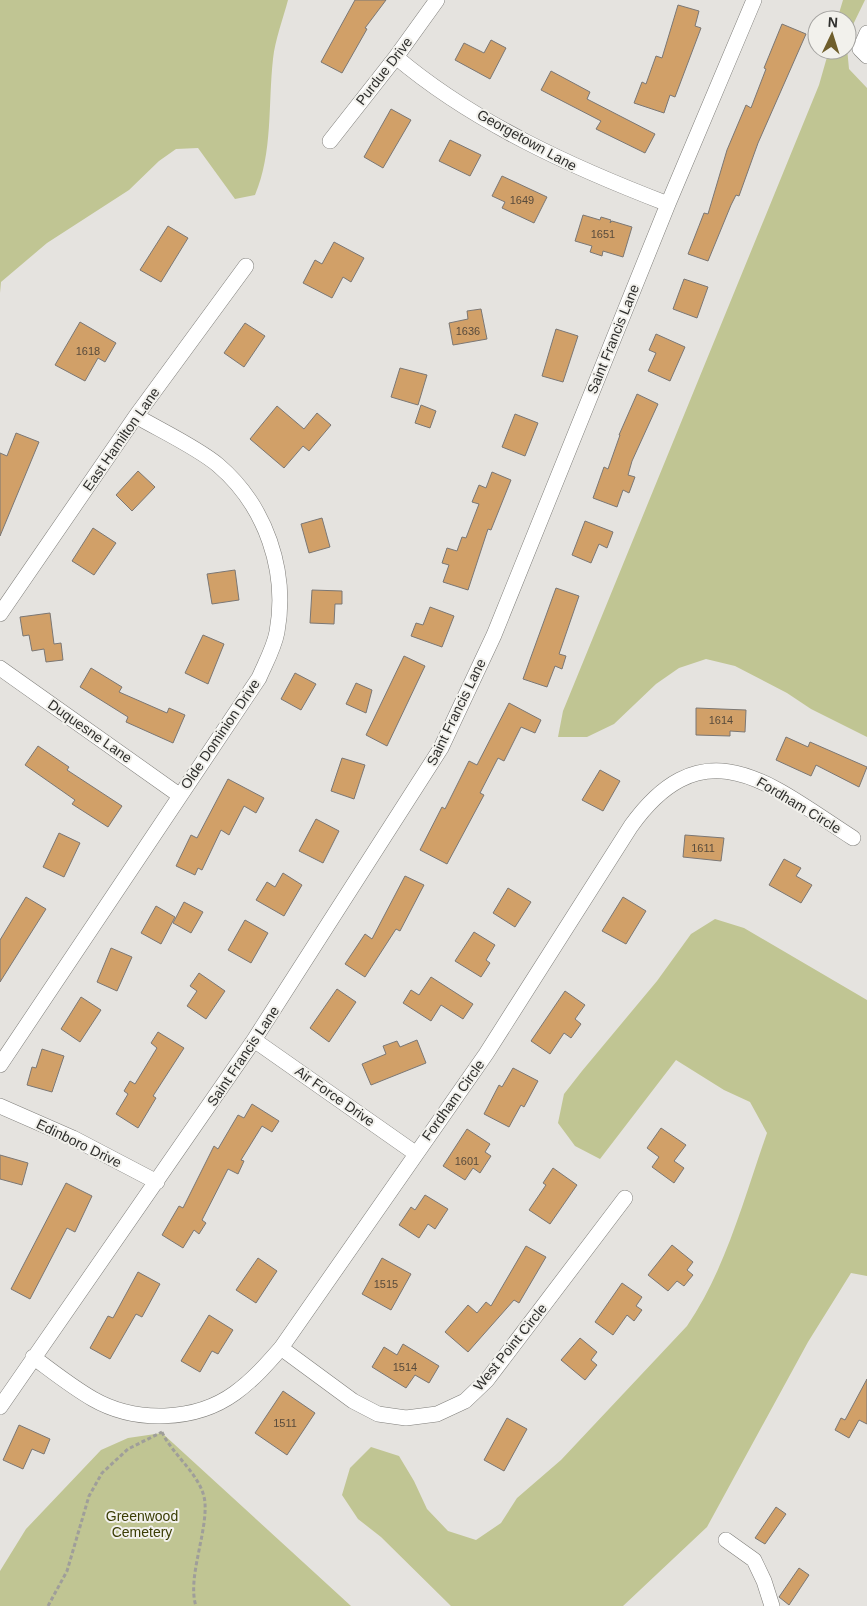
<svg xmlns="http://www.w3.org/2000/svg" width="867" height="1606" viewBox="0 0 867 1606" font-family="Helvetica,sans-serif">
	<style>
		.green { fill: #c0c593 }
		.building { fill: #d1a068; stroke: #7b7774 }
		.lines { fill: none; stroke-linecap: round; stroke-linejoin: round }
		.minor-casing { stroke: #7f7e7a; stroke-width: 16 }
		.path { stroke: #9f9e9a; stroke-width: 3; stroke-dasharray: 4 2.5; stroke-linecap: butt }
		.minor { stroke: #fff; stroke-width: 15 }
		.labels { text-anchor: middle; stroke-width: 4; stroke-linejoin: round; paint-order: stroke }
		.number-label { font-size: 11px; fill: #584b3c }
		.street-label { font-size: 14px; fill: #2f2f2d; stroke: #f2f1ec }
		.park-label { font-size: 14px; fill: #3a3d04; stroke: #f2f1ec }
	</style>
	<rect width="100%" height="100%" fill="#e5e3df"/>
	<path class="green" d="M0,0H288C283,19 275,40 273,59C268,104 273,153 255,195L235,199L198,148L176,149L159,161L129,190L47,243L1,282L0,293Z
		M843,0H865L847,37V20H837Z
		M847,48L849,69L867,88V737L811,709L787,693L735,666L706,659L679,668L656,684L614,724L587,737H558L563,711L819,85L829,50H847Z
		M715,919L744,928L867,1000V1276L851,1273L808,1342L707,1527L623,1606H451L381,1537L358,1519L342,1495L350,1468L371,1447L399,1456L414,1481L427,1509L448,1531L476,1540L501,1523L517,1498L561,1460L687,1326C726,1269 744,1198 767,1133L750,1102L724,1090L676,1060L600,1159L575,1146L558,1123L564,1094L582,1071L657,981L691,934Z
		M162,1433L351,1606H0V1571L26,1529L101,1450L128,1438Z"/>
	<path class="building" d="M355,0H386L365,28L367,29L342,73L321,62Z
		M678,5L699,11L695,26L701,28L675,97L670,95L664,113L634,103L642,82L646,84L656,56L662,58Z
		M782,24L806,34L758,143L739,196L736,195L731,205L708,261L688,254L704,213L708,214L727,150L746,105L751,108L766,69L764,68Z
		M491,40L506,48L490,79L455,60L464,43L484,53Z
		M551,71L590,92L587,99L655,134L645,153L596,129L601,121L541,90Z
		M391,109L411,120L383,168L364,157Z
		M450,140L481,155L470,176L439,161Z
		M502,176L547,197L534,223L502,208L505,202L492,196Z
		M583,215L600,220L601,217L611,220L610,223L612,221L632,227L623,257L603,251L602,256L590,252L592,246L575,241Z
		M168,226L188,238L161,282L140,270Z
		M334,242L364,258L351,282L343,277L332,298L303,283L315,260L322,264Z
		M684,279L708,287L697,318L673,309Z
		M481,309L487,339L453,345L449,323L468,319L467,311Z
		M80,322L116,343L105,362L98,358L85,381L55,365Z
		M245,323L265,336L244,367L224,353Z
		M556,329L578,336L563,382L542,376Z
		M656,334L685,347L670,381L648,371L656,353L649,350Z
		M400,368L427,375L418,405L391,397Z
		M637,394L658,404L632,461L628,475L635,477L629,493L623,490L617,507L593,498L604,467L608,469L620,435H619Z
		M421,405L436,411L430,428L415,423Z
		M277,406L304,429L317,413L331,425L309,451L303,446L284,468L250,439Z
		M515,414L538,423L525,456L502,447Z
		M16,433L39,442L0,536V453L7,456Z
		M138,471L155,487L132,511L116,495Z
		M492,472L511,480L491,530L488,529L468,590L443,582L449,565L442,563L447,548L457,551L462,537L466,538L479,504L472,502L479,485L486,488Z
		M322,518L330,547L309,553L301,524Z
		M585,521L613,532L607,548L599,544L591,563L572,555Z
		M93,528L116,543L94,575L72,561Z
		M235,570L239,600L212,604L207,574Z
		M556,588L579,596L559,654L566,656L562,669L555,666L547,687L523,679Z
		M312,590L342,591V604H335L334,624L310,623Z
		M430,607L454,616L442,647L411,636L416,623L423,625Z
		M50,613L54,644L61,643L63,660L46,662L44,649L32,651L29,635L23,636L20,617Z
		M203,635L224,644L208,684L185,673Z
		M404,656L425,666L387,746L366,735Z
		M91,668L122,687L119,692L167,713L169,708L185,715L173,743L126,722L128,717L80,687Z
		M295,673L316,684L301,710L281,699Z
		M356,683L372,690L366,713L346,704Z
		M509,703L541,720L535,733L521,727L504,761L498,758L480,793L484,795L447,864L420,850L442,807L445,809L469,761L477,765Z
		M696,708L746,710L745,732L730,731V736L696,735Z
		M786,737L808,747L810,742L867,767L859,787L816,765L811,776L776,760Z
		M38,746L69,767L67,770L122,806L108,827L72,804L75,800L25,765Z
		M342,758L365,765L354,799L331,791Z
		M600,770L620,781L603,811L582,800Z
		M228,779L264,798L256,813L244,806L229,835L221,830L202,870L198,868L195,875L176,866L191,835L197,838Z
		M316,819L339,831L323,863L299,851Z
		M59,833L80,843L64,877L43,867Z
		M685,835L724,838L721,861L683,857Z
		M784,859L801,868L796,876L812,885L801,903L769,885Z
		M283,873L302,885L284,916L256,900L267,882L275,887Z
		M405,876L424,885L400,931L396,929L365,977L345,964L365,934L372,939Z
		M508,888L531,902L515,927L493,913Z
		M26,897L46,909L0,982V940Z
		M623,897L646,911L626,944L602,931Z
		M184,902L203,912L191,933L173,923Z
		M156,906L175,917L161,944L141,933Z
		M245,920L268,933L251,963L228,950Z
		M474,932L495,945L486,960L490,963L481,977L455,961Z
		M111,948L132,957L117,991L97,982Z
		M199,973L225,991L206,1019L187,1006L197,991L190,986Z
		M431,977L473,1004L463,1019L441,1005L431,1021L403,1003L411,990L419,995Z
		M337,989L356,1002L329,1042L310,1028Z
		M565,991L585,1005L575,1019L581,1024L571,1038L564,1033L550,1054L531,1041Z
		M81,997L101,1010L80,1042L61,1029Z
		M158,1032L184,1048L153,1096L156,1098L138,1128L116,1114L128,1094L124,1091L130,1081L135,1084L157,1048L151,1043Z
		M417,1040L426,1063L371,1085L362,1064L386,1054L383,1046L397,1041L400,1047Z
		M42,1049L64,1056L52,1092L27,1085L32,1067L36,1068Z
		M513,1068L538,1081L524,1107L521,1105L509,1127L484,1114L499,1085L502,1087Z
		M252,1104L279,1121L272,1132L262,1126L241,1160L244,1161L238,1174L228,1169L202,1220L206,1223L199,1234L194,1230L183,1248L162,1235L179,1206L183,1208L214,1146L218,1149L238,1115L244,1118Z
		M661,1128L686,1145L674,1161L684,1168L674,1183L652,1167L659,1157L647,1148Z
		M467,1129L490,1144L485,1152L491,1156L480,1173L473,1168L465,1180L443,1166Z
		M0,1155L28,1163L22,1185L0,1179Z
		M553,1168L577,1185L550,1224L529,1210L546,1185L543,1183Z
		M66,1183L92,1196L75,1232L67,1228L30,1299L11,1289Z
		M425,1195L448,1209L435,1229L428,1224L419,1238L399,1225L411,1207L415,1210Z
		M672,1245L693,1262L687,1270L693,1275L684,1286L677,1281L668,1291L648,1275Z
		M526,1246L546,1257L519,1303L514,1300L468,1352L445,1332L468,1305L477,1313L486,1302L491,1306Z
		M258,1258L277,1271L256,1303L236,1290Z
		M382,1258L411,1274L391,1310L362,1294Z
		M138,1272L160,1284L142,1317L136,1314L110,1359L90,1348L108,1316L113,1318Z
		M622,1283L642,1297L636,1306L642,1310L634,1321L627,1315L613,1335L595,1322Z
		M209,1315L233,1330L218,1354L212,1351L200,1372L181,1361Z
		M580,1338L597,1352L591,1360L597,1365L585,1380L561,1360Z
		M403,1344L439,1366L429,1383L415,1375L406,1388L372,1367L384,1347L397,1355Z
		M867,1379V1424L859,1420L849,1438L835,1430L841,1418L845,1420Z
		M283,1391L315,1413L287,1455L255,1433Z
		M507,1418L527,1429L504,1471L484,1460Z
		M19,1425L50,1439L44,1454L32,1449L23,1469L3,1460Z
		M776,1507L786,1514L765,1544L755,1538Z
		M799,1568L809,1575L789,1605L779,1597Z"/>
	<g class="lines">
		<defs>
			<path id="minor" d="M867,33L860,49L867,56
				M396,57C474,123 574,168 668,204
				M330,141L396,57L437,0
				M0,614L136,416L246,266
				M0,668L179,795
				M254,1040L415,1153
				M0,1065L259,678C265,664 274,648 277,632C288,571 266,506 218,465C198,448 160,430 136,416
				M0,1106L73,1138L157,1182
				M281,1348L353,1401L378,1414L406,1418L437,1414L465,1401L487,1380L625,1198
				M33,1357C52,1371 72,1387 93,1399C135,1423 195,1422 235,1393C253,1380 267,1364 281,1348L486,1054L631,826C705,723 772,786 853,838
				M0,1407L254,1040L441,748L494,635L668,204L754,0
				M726,1540L754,1560L764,1581L772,1606"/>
		</defs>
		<use href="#minor" class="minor-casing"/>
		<path class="path" d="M162,1432C172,1455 203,1476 205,1503C207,1534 187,1579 196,1606
			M48,1606L67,1571L89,1496L102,1473L128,1449L162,1432"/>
		<use href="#minor" class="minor"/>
	</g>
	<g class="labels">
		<g class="number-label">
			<text x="522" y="204">1649</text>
			<text x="603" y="238">1651</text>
			<text x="468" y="335">1636</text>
			<text x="88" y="355">1618</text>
			<text x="721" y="724">1614</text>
			<text x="703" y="852">1611</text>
			<text x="467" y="1165">1601</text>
			<text x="386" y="1288">1515</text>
			<text x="405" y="1371">1514</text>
			<text x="285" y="1427">1511</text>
		</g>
		<g class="street-label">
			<text transform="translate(384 71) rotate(-52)" y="5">Purdue Drive</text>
			<text transform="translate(527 140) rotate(29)" y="5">Georgetown Lane</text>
			<text transform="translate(613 339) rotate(-68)" y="5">Saint Francis Lane</text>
			<text transform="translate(121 439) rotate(-55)" y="5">East Hamilton Lane</text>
			<text transform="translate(456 712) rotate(-64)" y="5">Saint Francis Lane</text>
			<text transform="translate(90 731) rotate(35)" y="5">Duquesne Lane</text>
			<text transform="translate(220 734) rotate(-56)" y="5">Olde Dominion Drive</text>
			<text transform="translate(799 805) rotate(31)" y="5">Fordham Circle</text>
			<text transform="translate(243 1056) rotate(-56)" y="5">Saint Francis Lane</text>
			<text transform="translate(335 1096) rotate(35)" y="5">Air Force Drive</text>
			<text transform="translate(453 1100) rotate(-54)" y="5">Fordham Circle</text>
			<text transform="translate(79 1143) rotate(26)" y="5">Edinboro Drive</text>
			<text transform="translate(510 1347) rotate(-51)" y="5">West Point Circle</text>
		</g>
		<g class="park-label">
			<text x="142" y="1521">Greenwood<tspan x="142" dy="16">Cemetery</tspan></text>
		</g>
	</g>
	<g transform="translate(832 35) rotate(4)"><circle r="24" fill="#f2f1ec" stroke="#a4a3a0"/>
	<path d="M0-4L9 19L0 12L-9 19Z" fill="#6f5e2c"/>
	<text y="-8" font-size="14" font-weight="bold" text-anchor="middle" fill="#2f2f2d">N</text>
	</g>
</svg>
